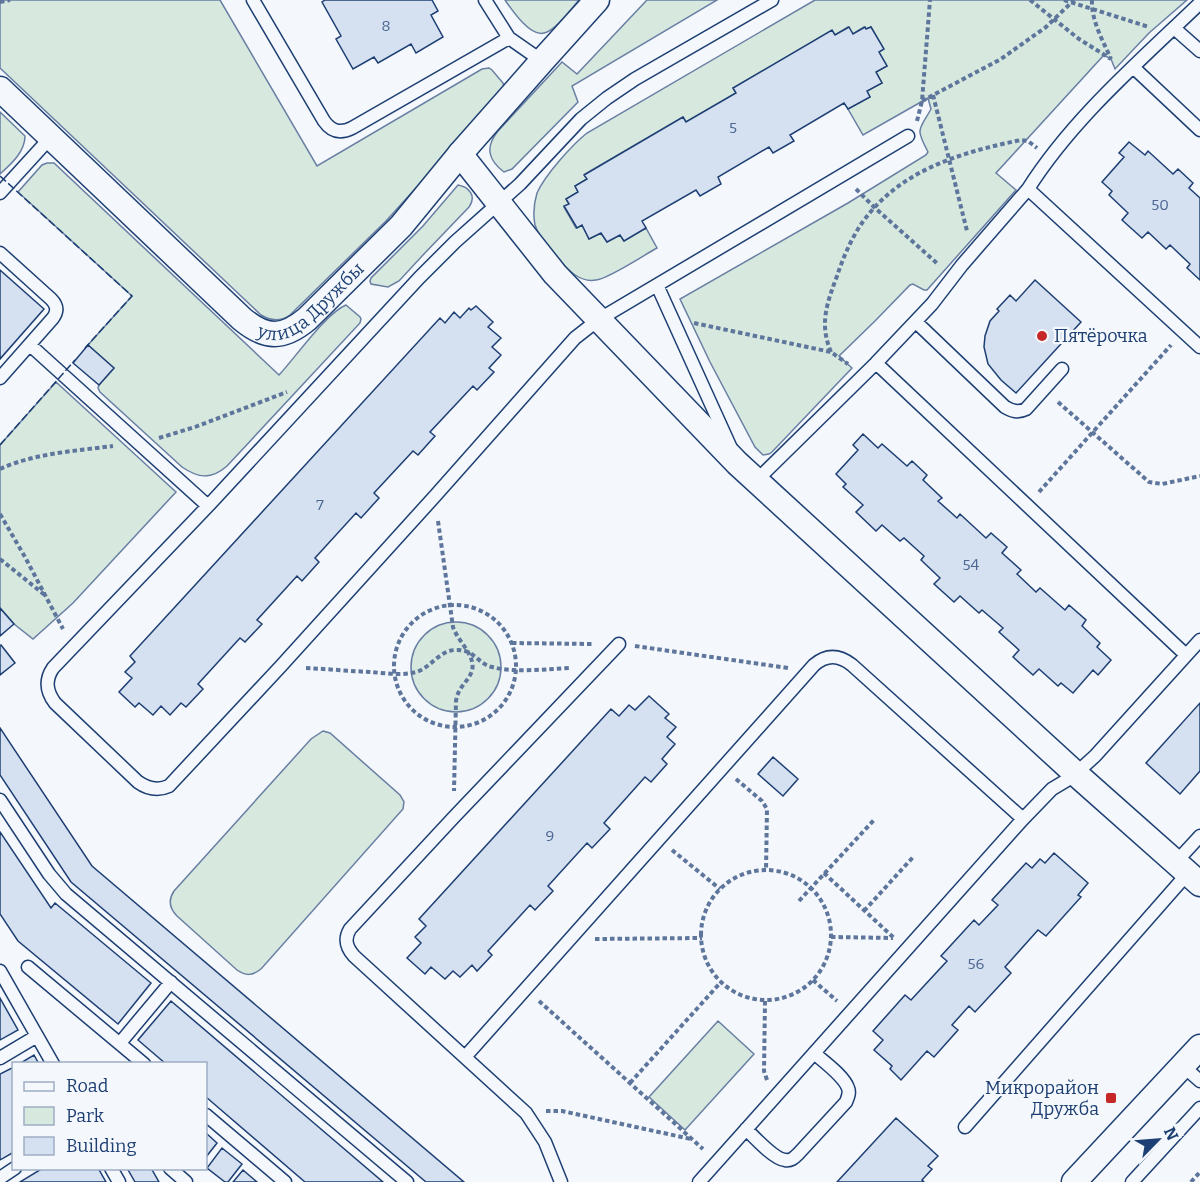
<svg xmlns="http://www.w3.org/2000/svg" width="1200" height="1182" viewBox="0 0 1200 1182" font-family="Bitter,serif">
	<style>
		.green { fill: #d7e8df; stroke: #687fa3; stroke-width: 1.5 }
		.building { fill: #d5e0f0; stroke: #1d3f73; stroke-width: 1.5 }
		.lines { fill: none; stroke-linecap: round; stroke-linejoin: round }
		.lane-casing { stroke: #1d3f73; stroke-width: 15 }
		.street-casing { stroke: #1d3f73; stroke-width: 27 }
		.path { stroke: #5e769c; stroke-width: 4; stroke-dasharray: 4.5 3; stroke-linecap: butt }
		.lane { stroke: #f4f7fb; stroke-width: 12 }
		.street { stroke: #f4f7fb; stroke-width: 24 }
		.fence { stroke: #1d3f73; stroke-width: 1.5; stroke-dasharray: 8 3; stroke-linecap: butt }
		.poi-dot { fill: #c62828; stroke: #f4f7fb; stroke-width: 2 }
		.labels { text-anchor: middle; stroke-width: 4.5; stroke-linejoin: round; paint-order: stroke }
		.number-label { font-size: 15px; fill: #4b6792 }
		.street-label { font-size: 18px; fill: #1d3f73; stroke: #f4f7fb }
		.poi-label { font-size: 18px; fill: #1d3f73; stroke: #f4f7fb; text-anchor: start }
	</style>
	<rect width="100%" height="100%" fill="#f4f7fb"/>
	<path class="green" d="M0,0H220L317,166L482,69L489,68L492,70L503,83L504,87L501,94L386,221L290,315C280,322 271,321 261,315L0,68Z
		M505,0H579C571,9 555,31 544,33C530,37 512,10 505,0Z
		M647,0H717L572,86L578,102L512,169L504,172C488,160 485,147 498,131L562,62L577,74Z
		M815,0H1187L1149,33L1115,69L1111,59L1104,55L996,173L1016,190L927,290H924L913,284L910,285L875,321L839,356L852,368L772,452L769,454L763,455L755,447L710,362L680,299L848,203L926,155L928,152C915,127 919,131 931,109L928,98L863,135L848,109L870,97L867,91L882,83L876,72L887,66L879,52L883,49L871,27L866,29L864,27L853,34L848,27L835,35L832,31L733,88L736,93L686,122L683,117L585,174L587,179L575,186L578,192L566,199L569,204L564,207L576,228L582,225L589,239L601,233L607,242L620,235L624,241L646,228L657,248C644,255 608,279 596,280C580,283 568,270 558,259C550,249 539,238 535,225C533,215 534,203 537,193C545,175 572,145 587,133Z
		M0,112L25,136C25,152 11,164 0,174Z
		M47,163H54L279,375C295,358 326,313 346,305L360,317L361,319L360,323L227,466C211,480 198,478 182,467L100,392L98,388L99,385L114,368L88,345L132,296L18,192L42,165Z
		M458,185C469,187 477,196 469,207L423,255L399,281L388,287L371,284L370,281L371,278L423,226Z
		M56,382L176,492L73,603L33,639L14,624L0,608V445Z
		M411 667a45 45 0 1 1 90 0a45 45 0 1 1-90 0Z
		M323,731L330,733L400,795L404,802L403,809L261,969C252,976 246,976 237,970L177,916C169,908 168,900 174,891L311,739Z
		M718,1021L754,1054L685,1130L649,1097Z"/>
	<path class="building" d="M325,0H432L438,11L431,15L443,37L416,53L411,44L378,63L374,57L353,69L336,39L341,36L322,2Z
		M849,27L853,34L865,27L866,29L871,27L884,49L879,52L887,66L876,72L882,83L867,91L870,97L848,109L844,103L790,135L794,141L773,153L769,147L718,177L721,184L700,196L696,190L642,221L646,228L624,241L620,235L607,242L601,233L589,239L582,225L577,228L564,206L569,204L566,199L578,192L575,186L587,179L584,175L683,117L686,122L736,93L733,88L832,30L835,35Z
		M1129,142L1145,155L1148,151L1173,174L1178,169L1193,183L1189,188L1200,198V280L1187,268L1190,264L1170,245L1166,249L1148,232L1142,238L1122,220L1128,213L1109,195L1112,191L1102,182L1124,157L1119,153Z
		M0,270L44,309L0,359Z
		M1035,280L1081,322L1016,393L1001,380L988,364L984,347L985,336L990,321L999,311L997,309L1010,295L1016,301Z
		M476,306L493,322L488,327L501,338L492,347L501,355L489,368L494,372L477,390L473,386L430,432L435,436L418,455L413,451L374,493L379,498L361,518L356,513L315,558L319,562L302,581L297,576L257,620L262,624L245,642L240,638L198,684L203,689L186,707L181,703L170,715L161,706L153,715L139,703L135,707L119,692L132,678L125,672L135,662L130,656L440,318L445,323L454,312L460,318L469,308L471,310Z
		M88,345L114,368L99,385L73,363Z
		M88,345L114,368L99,385L73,363Z
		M863,434L878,448L882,444L907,466L912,461L927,475L923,480L942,498L938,501L957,518L960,514L986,538L991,533L1007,547L1002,553L1021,570L1017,574L1036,592L1040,588L1065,610L1069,605L1086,620L1082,626L1100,643L1097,647L1111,660L1098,675L1093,670L1073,693L1061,683L1058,686L1039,669L1033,675L1013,657L1019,650L999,632L1003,628L982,610L979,613L960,596L954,602L934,584L940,578L921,560L924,556L904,538L900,541L882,525L876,531L856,512L863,505L843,487L846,484L836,474L858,450L853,445Z
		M0,608L14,624L0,636Z
		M1,645L15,663L0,675V646Z
		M649,696L669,714L665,718L676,727L667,737L675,744L662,759L667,764L651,782L645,777L604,823L610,829L592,848L587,843L548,886L553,891L535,910L530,905L488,951L492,955L477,971L472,965L460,977L453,971L445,979L431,967L425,974L407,958L421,943L415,937L426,926L419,919L611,709L619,716L629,705L635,710Z
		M1200,703V771L1180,794L1146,763Z
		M0,728L92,866L464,1182H426L71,882L0,775Z
		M773,757L798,779L783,796L758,774Z
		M0,832L51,908L55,903L151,983L118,1024L18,941L0,914Z
		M1054,853L1088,883L1078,895L1081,897L1046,936L1038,930L1005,967L1011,973L975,1012L969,1006L952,1025L958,1030L934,1057L927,1051L901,1080L890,1069L892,1066L874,1050L883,1040L873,1031L905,995L911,1000L947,961L941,956L974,920L979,925L998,905L992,900L1026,863L1032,868L1040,859L1045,863Z
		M0,998L18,1030L0,1040Z
		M171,1001L383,1182H305L206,1097V1064H166L138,1040Z
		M34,1055L39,1064H19Z
		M14,1067V1152L0,1160V1074Z
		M896,1118L938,1156L928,1166L932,1169L922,1180L924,1182H837Z
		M896,1118L938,1156L928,1166L932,1169L922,1180L924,1182H837Z
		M206,1133L217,1143L206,1157Z
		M222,1148L242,1164L228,1182H225L207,1168Z
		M43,1168H98L106,1182H20Z
		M127,1168H151L159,1182H135Z
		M243,1170L257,1182H233Z"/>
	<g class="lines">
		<defs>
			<path id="lane" d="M253,0L324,121C331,131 340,134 352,128L509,38
				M485,0L509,38L542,61
				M772,0L635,79L607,98L581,119L520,184L455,242L419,278L208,506L53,668C45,680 46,691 55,703L138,782C148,789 158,791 169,786L281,666L435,496L575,338L598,320L908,136
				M1200,3C1140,61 1073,118 1028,189L1200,347
				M1174,28L1200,51
				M1133,67L1200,130
				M0,193L51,137
				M0,253L51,299C57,305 58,311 53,318L0,378
				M657,285L730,446
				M916,322L1005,407C1012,411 1018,413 1026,409L1062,369
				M30,345L208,506
				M876,363L932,304L962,265L1028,189
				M756,481L876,363L1186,655
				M0,800L49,874L66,894L407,1182
				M1176,862L1200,836
				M28,967L144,1064
				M0,971L53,1064
				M120,1043L171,982
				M465,1057L814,665C827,654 839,655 852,665L1023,819
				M0,1058L37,1036
				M1183,1066L1200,1081
				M206,1115L285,1182
				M965,1127L1188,873
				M746,1129C754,1137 774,1159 785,1160C791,1161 794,1158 798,1154L846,1102C848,1097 850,1093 848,1088C844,1076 823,1061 814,1053
				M111,1168L119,1182
				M170,1168L186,1182
				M0,1178L15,1168
				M561,1182L545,1142L526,1113L354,956C346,947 344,939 350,929L454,817L619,644
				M699,1182L1023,819L1052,789L1072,777L1095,756L1200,640
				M1132,1182L1200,1108"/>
			<g id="street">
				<path id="s1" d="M0,89L242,319C266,339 283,339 307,319L401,226L460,154L542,61L597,0"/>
				<path d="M460,154L555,274L737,463L1076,774L1200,884"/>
				<path d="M1074,1182L1200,1047"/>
			</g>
		</defs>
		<use href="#lane" class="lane-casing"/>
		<use href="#street" class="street-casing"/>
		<path class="path" d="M1030,0L1079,39L1111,59
			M1064,0L1149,27
			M1092,0C1091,20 1103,41 1111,59
			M0,2L10,0
			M933,95L967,231
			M922,101L1001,59L1046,27L1074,0
			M917,121L922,101L930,0
			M856,189L875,208L939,265
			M694,323L831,352L848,364
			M831,352C819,324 827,303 837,276C843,258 851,239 862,223C899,170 962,152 1021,140L1028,141L1037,148
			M1058,402L1149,482L1162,484L1200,476
			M159,438L195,427L287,392
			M0,469C35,453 76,451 113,446
			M1039,492L1171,345
			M0,514L25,557L63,629
			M438,521L453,627C458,642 476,655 472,671C468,682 458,687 456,701L454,791
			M0,559L46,596
			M394 666a61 61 0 1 1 122 0a61 61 0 1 1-122 0Z
			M512,643L594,644
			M635,646L788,668
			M306,668C327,669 349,671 370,672C385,673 402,676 416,672C431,668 439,650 456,650C474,649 478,664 492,667C514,673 548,669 571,668
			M736,779L762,801L767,809L766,870
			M672,850L720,889
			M701 935a65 65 0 1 1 130 0a65 65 0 1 1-130 0Z
			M824,873L894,938
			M799,901L874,820
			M864,911L914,856
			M831,937L893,938
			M595,939L702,938
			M813,980L837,1001
			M539,1001L703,1149
			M765,1001L764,1071L767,1080
			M630,1083L721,982
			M546,1111H562L691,1139
			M1191,1182L1200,1172"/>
		<use href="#lane" class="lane"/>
		<use href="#street" class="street"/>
		<path class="fence" d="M0,176L132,296L85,348
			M0,445L75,360"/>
	</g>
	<g class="poi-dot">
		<circle cx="1042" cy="336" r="6"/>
		<rect x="1105" y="1092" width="12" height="12" rx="3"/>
	</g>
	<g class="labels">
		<g class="number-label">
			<text x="386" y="31">8</text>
			<text x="733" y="133">5</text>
			<text x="1160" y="210">50</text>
			<text x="320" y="510">7</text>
			<text x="971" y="570">54</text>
			<text x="550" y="841">9</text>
			<text x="976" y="969">56</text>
		</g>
		<g class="street-label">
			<text dy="6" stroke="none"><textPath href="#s1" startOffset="418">улица Дружбы</textPath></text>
		</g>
		<g class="poi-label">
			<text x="1054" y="342">Пятёрочка</text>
			<text x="1099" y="1094" text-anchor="end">Микрорайон<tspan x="1099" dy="21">Дружба</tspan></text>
		</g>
	</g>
	<rect x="12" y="1062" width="195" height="108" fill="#f4f7fb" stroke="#9eadc5" stroke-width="1.5"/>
	<rect x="24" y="1082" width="30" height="9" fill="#f4f7fb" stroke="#9eadc5" stroke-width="1.5"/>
	<text x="66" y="1092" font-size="18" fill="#1d3f73">Road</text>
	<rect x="24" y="1107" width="30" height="18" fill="#d7e8df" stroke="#9eadc5" stroke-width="1.5"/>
	<text x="66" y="1122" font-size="18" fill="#1d3f73">Park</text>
	<rect x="24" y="1137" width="30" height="18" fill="#d5e0f0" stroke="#9eadc5" stroke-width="1.5"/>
	<text x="66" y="1152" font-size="18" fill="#1d3f73">Building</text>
	<g transform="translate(1158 1140) rotate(65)" stroke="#f4f7fb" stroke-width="4.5" paint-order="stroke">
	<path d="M0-4.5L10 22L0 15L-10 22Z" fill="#1d3f73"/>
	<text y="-9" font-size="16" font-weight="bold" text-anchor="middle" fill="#1d3f73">N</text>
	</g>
</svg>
